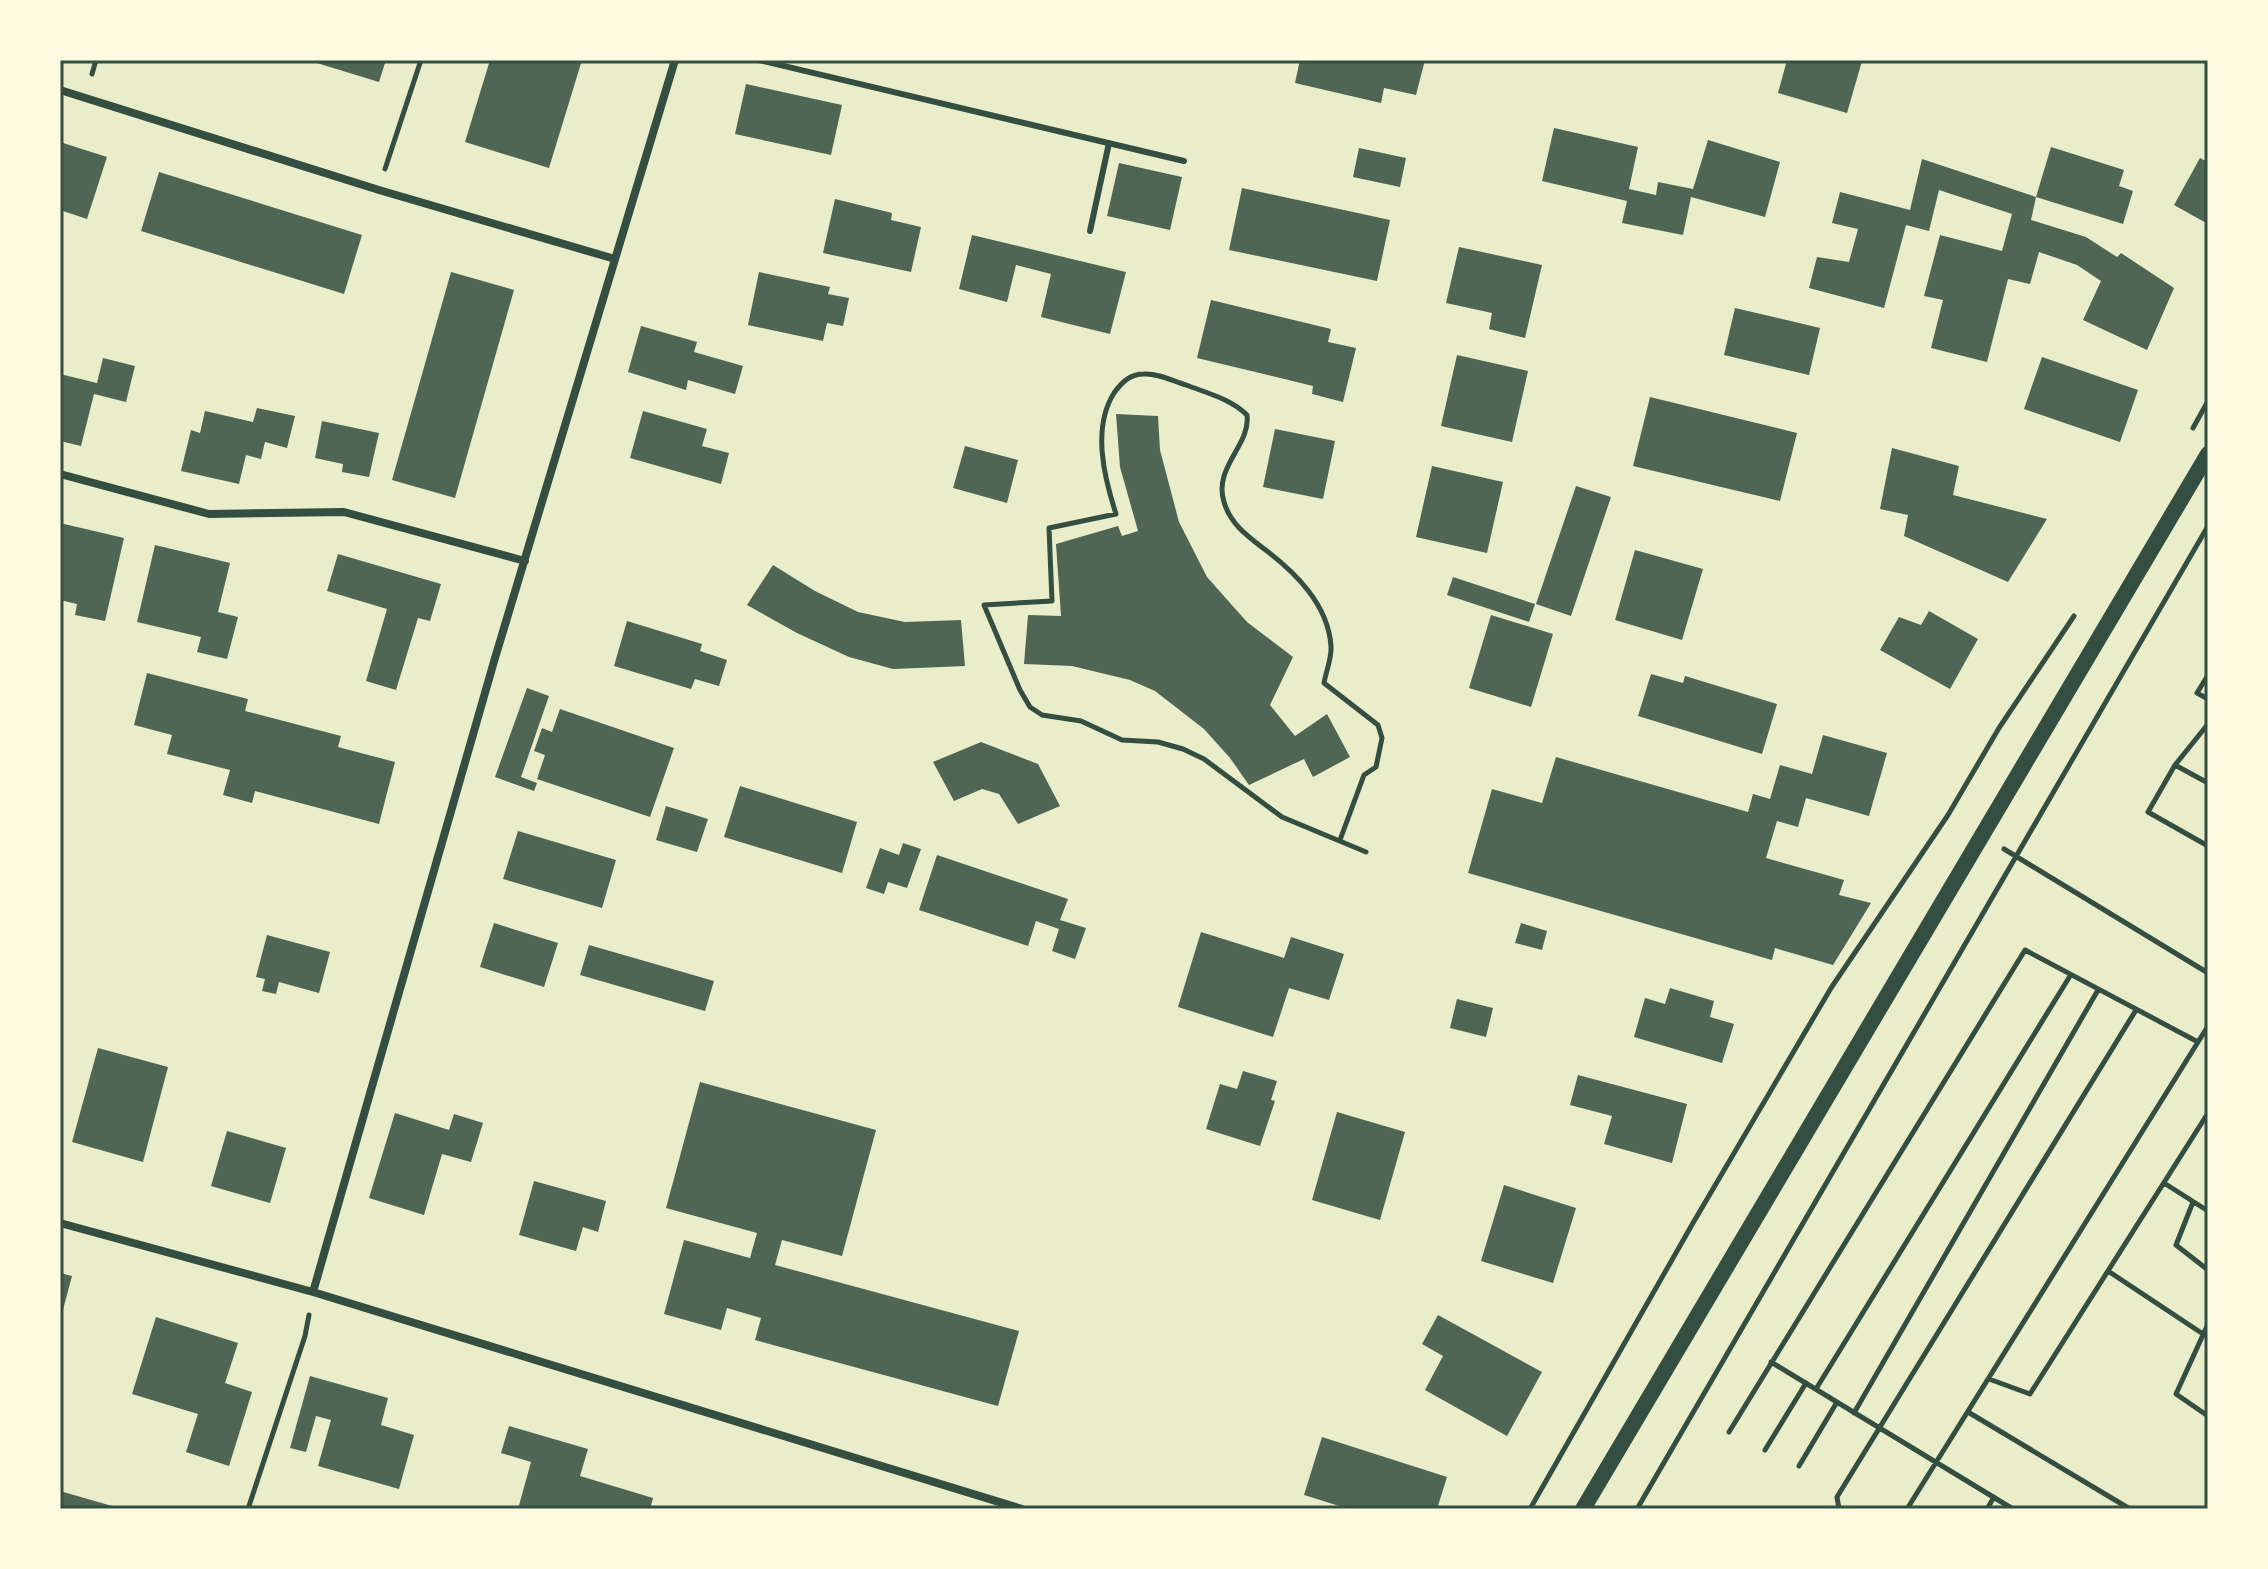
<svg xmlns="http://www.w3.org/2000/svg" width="2268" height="1569" viewBox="0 0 2268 1569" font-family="'Nunito Sans',sans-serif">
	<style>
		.building { fill: #4f6655 }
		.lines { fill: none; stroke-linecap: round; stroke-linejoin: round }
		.path { stroke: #344e41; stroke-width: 5 }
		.service { stroke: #344e41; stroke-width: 6 }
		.minor { stroke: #344e41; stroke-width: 8 }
		.secondary { stroke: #344e41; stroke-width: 16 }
		.neatline { fill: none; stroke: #344e41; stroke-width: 3 }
	</style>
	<rect width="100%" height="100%" fill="#e9edc9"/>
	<path class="building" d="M307,60H386L379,82Z
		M490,60H582L549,168L465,142Z
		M1300,60H1425L1416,95L1384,88L1381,103L1295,83Z
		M1787,60L1862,61L1847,113L1778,93Z
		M746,84L842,105L831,155L735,134Z
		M1554,128L1638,147L1629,189L1656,195L1658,182L1693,189L1708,140L1780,162L1765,217L1691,197L1683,235L1622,223L1627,201L1542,181Z
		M60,142L107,157L87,219L60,210Z
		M2051,147L2124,170L2119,186L2133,191L2123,224L2036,197Z
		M1359,148L1406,158L1400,187L1353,177Z
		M2200,158L2208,162V224L2174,205Z
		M1922,159L2036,197L2031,220L2086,237L2117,257L2121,253L2174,288L2147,350L2083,320L2101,281L2077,265L2039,252L2030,284L2008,279L1987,362L1931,348L1943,300L1924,296L1940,235L2002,251L2012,214L1939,190L1929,231L1906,225L1884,308L1809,288L1817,257L1849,262L1858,229L1832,223L1840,192L1910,210Z
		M1119,163L1182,177L1170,230L1107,216Z
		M159,172L362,235L344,294L141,231Z
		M1242,188L1390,220L1377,281L1229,250Z
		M835,199L892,213L891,220L921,227L911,272L823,253Z
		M972,235L1126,272L1110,334L1041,317L1051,274L1016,265L1007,302L959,289Z
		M1459,247L1542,265L1525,338L1489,329L1492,313L1446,303Z
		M451,272L514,290L455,498L392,480Z
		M759,272L830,287L828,294L849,298L843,326L827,323L823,341L748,325Z
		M1211,300L1331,329L1328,342L1356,348L1343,402L1312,394L1313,386L1197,358Z
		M1735,308L1820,328L1809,375L1724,355Z
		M641,326L697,342L694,352L743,366L735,394L688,380L686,390L628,372Z
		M1457,355L1528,371L1512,442L1441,426Z
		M2042,357L2138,390L2120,442L2024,409Z
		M103,358L135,366L126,402L94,394L81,446L60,441V374L97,383Z
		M1650,397L1797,433L1780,501L1633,466Z
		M257,408L295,416L287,448L265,442L261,459L246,455L239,484L181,471L191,430L200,433L205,411L253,422Z
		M643,411L707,429L702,446L729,453L721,484L630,458Z
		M1116,414L1158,416L1160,450L1179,522L1207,577L1247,622L1293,657L1270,705L1295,736L1327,714L1350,757L1313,777L1304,759L1249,785L1230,758L1204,729L1155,691L1130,680L1072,666L1024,664L1028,615L1061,616L1056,544L1118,526L1122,536L1138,531L1120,467Z
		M322,421L379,433L369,477L342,472L343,464L315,458Z
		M1275,429L1335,441L1323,499L1263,487Z
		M965,446L1018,460L1007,503L953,488Z
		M1892,448L1959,466L1953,495L2047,519L2008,582L1904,536L1908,515L1880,509Z
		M1432,466L1503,482L1487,553L1416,537Z
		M1576,486L1611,497L1571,616L1536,604Z
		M60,523L124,538L105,621L75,615L77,604L60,600Z
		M155,545L230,563L218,612L238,617L227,659L197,652L201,637L137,622Z
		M1635,550L1703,569L1682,640L1615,620Z
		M338,554L441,584L430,621L418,618L396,690L366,681L387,609L327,591Z
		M773,565L815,591L858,612L905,622L961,620L965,666L893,669L849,657L797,633L747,605Z
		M1453,577L1535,604L1529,622L1447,595Z
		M1929,611L1978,639L1950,689L1880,650L1899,617L1921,625Z
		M1491,615L1553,634L1531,707L1469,688Z
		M627,621L702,644L700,651L727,660L719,686L695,679L691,689L614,666Z
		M147,673L248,699L245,711L341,736L338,747L395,762L379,824L255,791L252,803L223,795L230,770L167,754L172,735L134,725Z
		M1651,674L1683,683L1685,676L1777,704L1762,754L1638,716Z
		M527,688L549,696L521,777L537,783L534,791L495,777Z
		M560,709L674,748L650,817L537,779L545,755L534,751L542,728L552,732Z
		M1823,735L1887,753L1869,816L1806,798L1798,827L1777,821L1766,858L1844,880L1839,895L1871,903L1833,965L1775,948L1772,960L1468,873L1492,789L1542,803L1556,757L1748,812L1753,794L1770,799L1780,765L1812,774Z
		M981,742L1038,764L1060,806L1018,824L999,794L982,789L954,801L933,762Z
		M740,786L857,822L842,873L724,837Z
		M666,806L708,819L697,852L656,840Z
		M518,831L616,860L602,908L503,879Z
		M903,843L921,849L907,888L888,882L884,894L866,888L880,848L899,855Z
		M937,855L1068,899L1060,920L1086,928L1075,959L1052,951L1059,929L1036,921L1028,946L919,910Z
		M494,923L558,943L544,987L480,967Z
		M1521,923L1547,931L1542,950L1515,943Z
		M1201,932L1284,958L1291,937L1344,954L1329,1000L1289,988L1273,1037L1178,1007Z
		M267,935L330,952L319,993L279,982L276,994L262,991L265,979L256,977Z
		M589,945L714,981L705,1011L580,975Z
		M1670,988L1714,1001L1710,1017L1734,1024L1722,1063L1634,1037L1645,998L1665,1004Z
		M1457,999L1493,1008L1486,1037L1450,1028Z
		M98,1048L168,1067L143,1162L72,1142Z
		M1243,1071L1277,1081L1271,1100L1275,1101L1260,1146L1206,1129L1220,1084L1237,1089Z
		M1578,1075L1687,1104L1672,1163L1604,1144L1612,1116L1570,1105Z
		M700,1082L876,1130L842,1256L782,1240L775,1265L1019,1331L998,1406L755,1340L761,1318L727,1308L721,1330L664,1314L684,1240L750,1258L757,1233L666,1208Z
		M1337,1112L1405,1132L1380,1220L1312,1200Z
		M395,1113L449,1130L454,1114L483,1123L471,1162L442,1154L424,1215L369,1198Z
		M227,1131L286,1148L270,1203L211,1186Z
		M534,1181L606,1201L598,1232L583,1227L576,1251L519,1235Z
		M1504,1185L1576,1208L1553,1283L1481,1261Z
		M60,1273L72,1276L61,1317L60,1316Z
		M1438,1315L1542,1372L1507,1436L1425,1390L1443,1356L1422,1344Z
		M156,1317L238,1343L225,1383L252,1392L229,1466L186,1452L198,1414L132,1394Z
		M310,1376L388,1398L381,1425L414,1435L399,1489L318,1466L331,1420L316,1416L306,1452L290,1448Z
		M509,1426L588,1449L580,1476L653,1498L650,1509H518L531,1462L501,1453Z
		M1322,1437L1447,1477L1437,1509H1349L1304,1495Z
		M60,1491L119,1508L118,1509H60Z"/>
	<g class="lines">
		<path class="path" d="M92,74L96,60
			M385,169L421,60
			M2193,428L2208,401
			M2208,675L2197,693L2208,699
			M2208,724L2175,765L2148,812L2208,846
			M2175,765L2208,783
			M1340,840L1364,775L1376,767L1382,738L1378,725L1324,683C1326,671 1332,658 1331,646C1328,604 1295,572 1263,548C1246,535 1230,523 1224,502C1213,467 1251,445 1247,415C1231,399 1207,393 1186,385C1173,381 1158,373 1144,374C1130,374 1122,382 1114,393C1092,428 1104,477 1116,514L1049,528L1052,601L984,605L1020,690L1030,707L1042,715L1081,721L1122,740L1158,742L1183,749L1204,759L1282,817L1366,852
			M2004,849L2208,973
			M2164,1183L2208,1211
			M2193,1202L2176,1245L2208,1270
			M2108,1271L2203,1334
			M2208,1324L2176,1394L2208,1416
			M1771,1362L2013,1509
			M1989,1379L2030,1394L2208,1113
			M1816,1389L2070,976
			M1968,1412L2130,1509
			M1854,1413L2098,990
			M1729,1432L2025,950L2198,1042
			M1765,1450L1806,1383
			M1799,1466L1837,1402
			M248,1509L305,1336L309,1315
			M1530,1509L1693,1223L1831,988L1948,815L1999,728L2074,616
			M1637,1509L2208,526
			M1839,1509L1837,1497L2136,1010
			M1907,1509L2208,1026
			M1987,1509L1994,1497"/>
		<path class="service" d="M759,60L1184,161
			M1090,231L1109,143"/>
		<path class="minor" d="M60,90L379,190L615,259
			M60,474L209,514L344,512L525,561
			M60,1223L313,1292L1022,1509
			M313,1292L495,658L675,60"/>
		<path class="secondary" d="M1583,1509L2208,454"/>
	</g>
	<rect width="2268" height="1569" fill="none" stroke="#fefae0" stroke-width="124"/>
	<rect x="62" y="62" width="2144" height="1445" class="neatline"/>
</svg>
